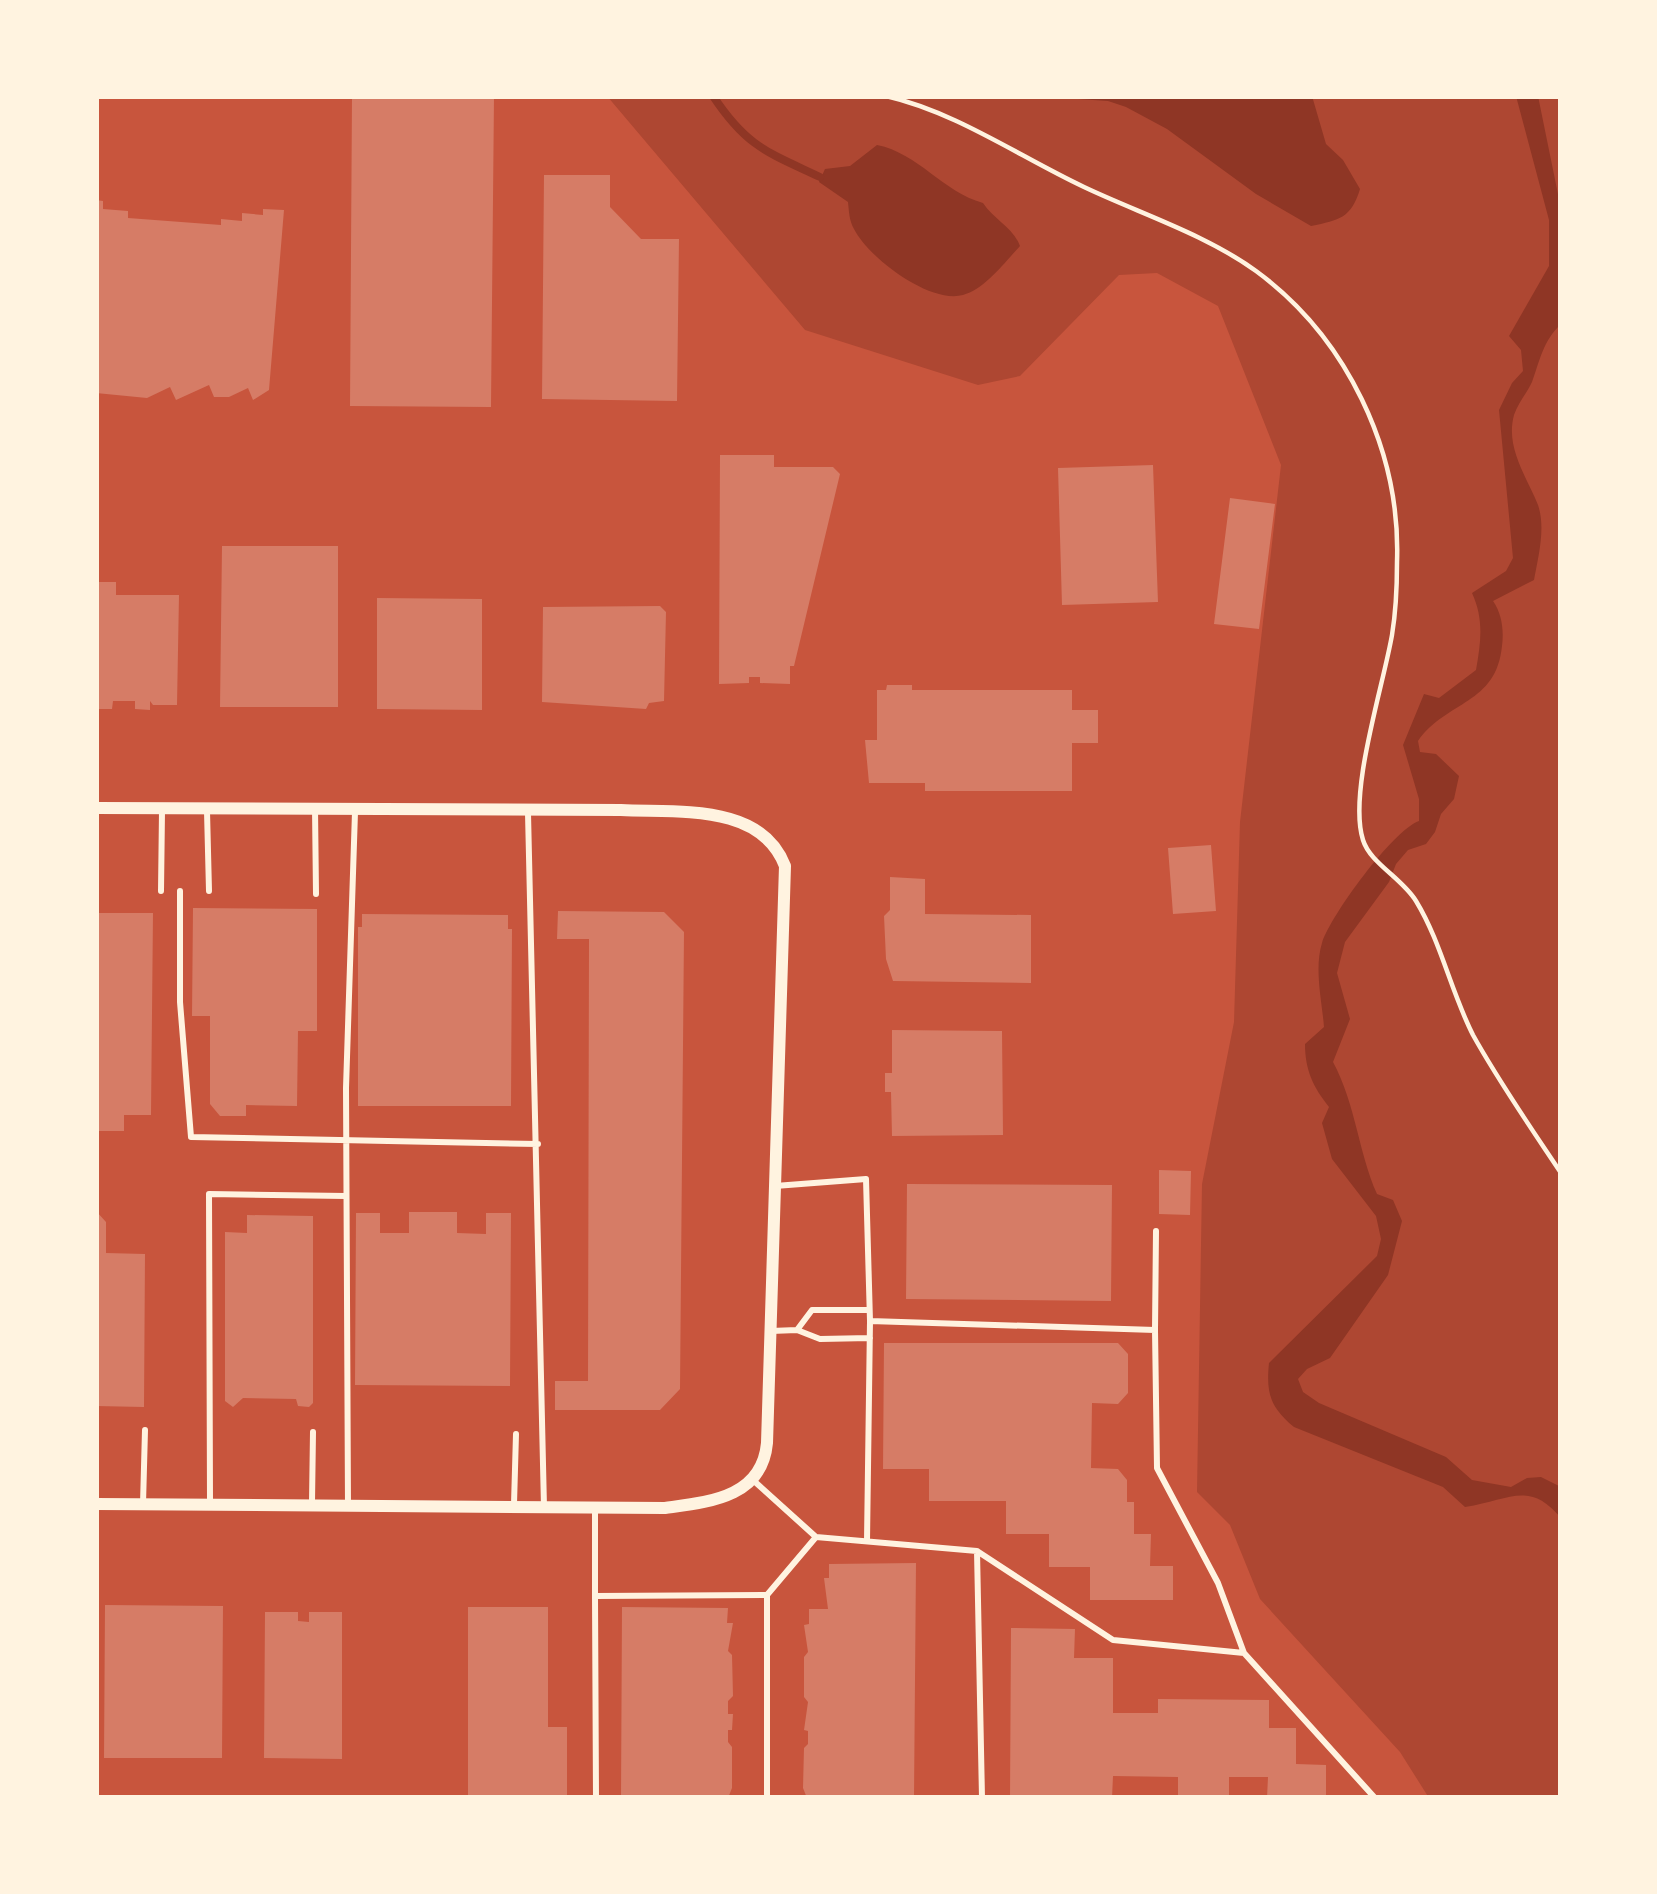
<svg xmlns="http://www.w3.org/2000/svg" width="1657" height="1894" viewBox="0 0 1657 1894" font-family="Georgia,serif">
	<style>
		.green { fill: #ae4732 }
		.water { fill: #8f3625 }
		.lines { fill: none; stroke-linecap: round; stroke-linejoin: round }
		.stream { stroke: #8f3625; stroke-width: 8 }
		.building { fill: #d67c66 }
		.path { stroke: #fff3e0; stroke-width: 4.5 }
		.service { stroke: #fff3e0; stroke-width: 6 }
		.minor { stroke: #fff3e0; stroke-width: 12 }
	</style>
	<rect width="100%" height="100%" fill="#c8553d"/>
	<path class="green" d="M607,96H1561V1798H1429L1400,1752L1260,1599L1230,1525L1197,1492L1202,1184L1234,1022L1240,822L1281,465L1218,306L1157,273L1119,275L1020,376L978,385L805,330Z"/>
	<path class="water" d="M1034,96H1312L1326,144L1343,160L1360,189C1351,218 1340,220 1311,226L1256,194L1167,129L1126,107L1108,101Z
		M1516,96H1538L1561,209V324C1543,341 1540,360 1532,382C1527,393 1518,403 1514,415C1505,448 1527,477 1538,505C1546,528 1538,558 1534,580L1493,601C1502,614 1504,630 1502,646C1496,705 1447,700 1418,741L1420,752L1436,754L1459,776L1454,799L1441,814L1435,832L1426,844L1408,850L1396,864L1389,882L1345,942L1337,973L1350,1019L1333,1062C1356,1105 1358,1151 1377,1194L1393,1200L1402,1221L1388,1275L1330,1358L1307,1369L1298,1379L1303,1392L1319,1403L1446,1457L1472,1480L1511,1487L1527,1478L1541,1477L1561,1487V1518C1529,1480 1510,1500 1465,1507L1443,1487L1294,1427C1270,1407 1266,1393 1269,1363L1377,1256L1381,1239L1376,1216L1332,1159L1322,1123L1329,1107C1313,1087 1305,1070 1305,1044L1324,1027C1322,1001 1314,969 1322,943C1331,915 1393,830 1419,821V799L1403,745L1424,694L1439,698L1476,670C1481,642 1484,619 1472,593L1506,571L1513,558L1499,410L1512,383L1523,371L1521,350L1509,336L1549,266V220Z
		M877,145C918,153 943,192 983,203C994,220 1013,227 1020,246C1005,262 985,289 963,295C929,304 868,257 854,229C849,220 849,211 848,202L819,182L825,169L850,166Z"/>
	<g class="lines">
		<path class="stream" d="M713,96C747,147 767,152 820,177"/>
	</g>
	<path class="building" d="M352,96H494L491,407L350,406Z
		M544,175H610V207L641,239H679L677,401L542,399Z
		M96,200L103,201V209L128,211V218L221,225V219L242,221V213L263,215V209L284,210L269,390L253,400L248,388L229,397H214L209,385L176,400L170,387L147,398L96,393Z
		M720,455H774V467H833L840,474L794,666H790V684L760,683V677H749V683L719,684Z
		M1153,465L1158,602L1062,605L1058,468Z
		M1230,498L1275,504L1259,629L1214,624Z
		M222,546H338V707H220Z
		M96,582H116V595H179L177,705H153L150,701V710L135,709V701H113L112,709H98Z
		M377,598L482,599V710L377,709Z
		M660,606L666,612L664,701L649,703L646,709L542,702L543,607Z
		M887,685H912V690H1072V710H1098V743H1072V791H925V783H869L865,740H877V690H886Z
		M1211,845L1216,911L1173,914L1168,848Z
		M890,877L925,879V914L1031,915V983L893,981L886,959L884,916L890,910Z
		M193,908L317,909V1031H298L297,1106L246,1105V1116H220L210,1104V1016H192Z
		M558,911L664,912L684,932L680,1389L660,1410H555V1381H588L589,939H557Z
		M96,913H153L151,1115H124V1131H96Z
		M362,914L508,915V929H512L511,1106H358V927H362Z
		M892,1030L1002,1031L1003,1135L892,1136L891,1092H885V1073H892Z
		M1159,1170L1191,1171L1190,1215L1159,1214Z
		M907,1184L1112,1185L1111,1301L906,1299Z
		M96,1211L106,1222V1253L145,1254L144,1407L96,1406Z
		M409,1212H457V1233L486,1234V1213H511L510,1386L355,1385L356,1213H380V1233H409Z
		M247,1215L313,1216V1403L309,1407L298,1406L296,1399L243,1398L233,1407L225,1401V1232L247,1233Z
		M884,1343H1118L1128,1354V1393L1118,1404L1092,1403L1091,1468L1118,1469L1127,1480V1502H1134V1534H1151L1150,1566H1173V1600H1090V1567H1049V1534H1006V1501H929V1469H883Z
		M916,1563L914,1798H807L803,1788L804,1748L808,1744V1731L804,1730L808,1702L804,1697V1657L808,1652L804,1625L809,1624V1609H828L824,1578H829V1564Z
		M105,1605L223,1606L222,1758H104Z
		M468,1607H548V1727H567V1795L468,1798Z
		M622,1607L728,1608L727,1623H733L728,1651L732,1655L733,1696L728,1701V1714H733L732,1730H728V1742L732,1747V1788L728,1798H621Z
		M265,1612H298V1621L309,1622V1612H342V1759L264,1758Z
		M1011,1628L1075,1629L1074,1658H1113V1713H1158V1699L1269,1700V1728H1296V1764L1326,1765V1798H1267L1268,1777H1229V1798H1178V1777L1113,1776L1112,1798H1010Z"/>
	<g class="lines">
		<path class="path" d="M886,96C956,112 1020,157 1084,187C1141,214 1205,234 1256,271C1346,337 1401,450 1397,562C1397,586 1396,611 1392,635C1383,687 1348,793 1363,840C1370,863 1402,878 1416,901C1441,942 1451,992 1473,1035C1499,1082 1531,1128 1561,1173"/>
		<path class="service" d="M315,808L316,894
			M207,811L209,891
			M528,813L544,1507
			M161,891L162,811
			M180,891V1002L191,1137L538,1144
			M775,1186L866,1179L870,1321
			M797,1330L812,1310H868
			M1155,1330L1156,1231
			M771,1331L797,1330L820,1339L870,1338
			M754,1481L816,1537L977,1551L1113,1640L1244,1653L1375,1798
			M210,1501L209,1194L346,1196
			M312,1502L313,1432
			M143,1504L145,1430
			M514,1504L516,1434
			M348,1506L346,1088L355,812
			M595,1508V1596L767,1595
			M867,1541L870,1321L1155,1330L1157,1468L1218,1583L1244,1653
			M977,1551L982,1798
			M595,1596L596,1798
			M767,1798V1595L816,1537"/>
		<path class="minor" d="M96,808L621,810C679,813 761,803 785,866L767,1443C762,1498 708,1502 665,1508L96,1504"/>
	</g>
	<rect width="1657" height="1894" fill="none" stroke="#fff3e0" stroke-width="198"/>
</svg>
